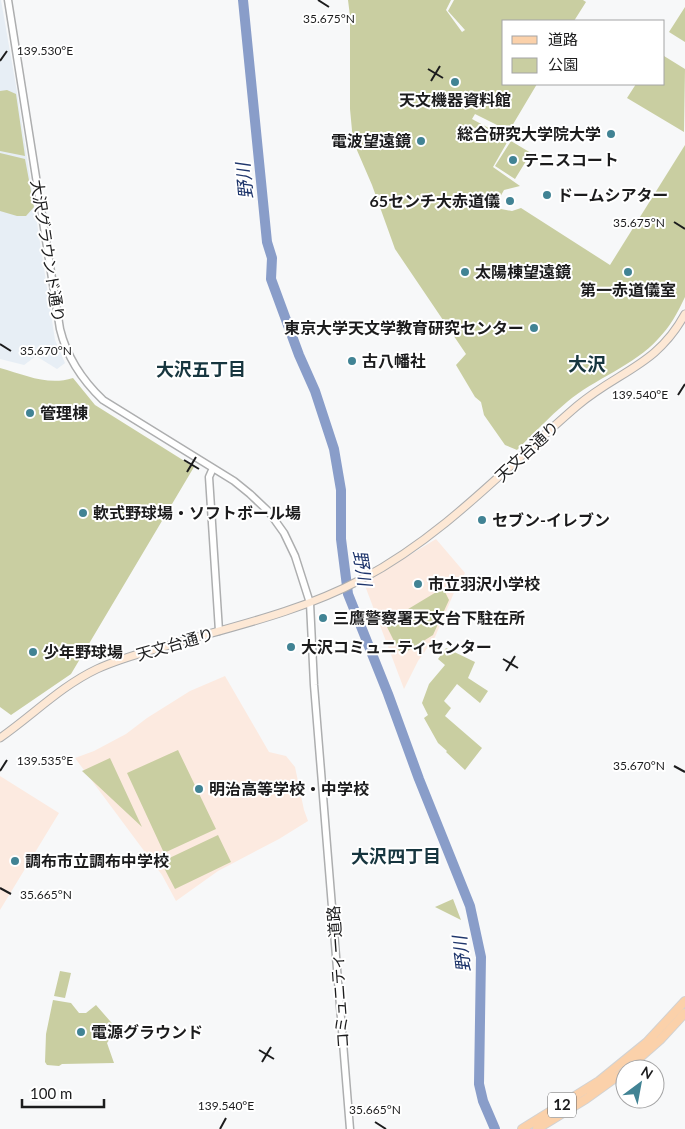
<svg xmlns="http://www.w3.org/2000/svg" width="685" height="1129" viewBox="0 0 685 1129" font-family="Lato,'Noto Sans JP',sans-serif">
	<style>
		.built { fill: #e7eef5 }
		.education { fill: #fceae0 }
		.green { fill: #c9cea1 }
		.lines { fill: none; stroke-linecap: round; stroke-linejoin: round }
		.river { stroke: #899dc9; stroke-width: 10 }
		.tertiary-casing { stroke: #adaeaf; stroke-width: 9 }
		.secondary-casing { stroke: #adaeaf; stroke-width: 9 }
		.primary-casing { stroke: #d2d2d2; stroke-width: 10 }
		.tertiary { stroke: #fff; stroke-width: 6 }
		.secondary { stroke: #fde8d5; stroke-width: 7 }
		.primary { stroke: #fbd1aa; stroke-width: 8 }
		.ticks { fill: none; stroke: #1c1c1d; stroke-width: 2 }
		.poi-dot { fill: #418394; stroke: #fff; stroke-width: 2 }
		.labels { text-anchor: middle; stroke-width: 4; stroke-linejoin: round; paint-order: stroke }
		.shield { fill: #fff; stroke: #606061; stroke-width: 1 }
		.shield-label { font-size: 15px; font-weight: bold; fill: #1c1c1d }
		.poi-label { font-size: 16px; font-weight: bold; fill: #1c1c1d; stroke: #fff; text-anchor: start }
		.street-label { font-size: 16px; fill: #1c1c1d; stroke: #fff }
		.water-label { font-size: 18px; font-style: italic; fill: #1f366c; stroke: #fff }
		.neighbourhood-label { font-size: 18px; font-weight: bold; fill: #17363f; stroke: #fff }
		.quarter-label { font-size: 19px; font-weight: bold; fill: #17363f; stroke: #fff }
		.ticks-label { font-size: 12px; text-anchor: middle; fill: #1c1c1d; stroke: #fff; stroke-width: 4; stroke-linejoin: round; paint-order: stroke }
	</style>
	<rect width="100%" height="100%" fill="#f7f8f9"/>
	<path class="built" d="M0,0H1L16,86L55,340L65,363L57,369L36,356L24,365L0,359Z"/>
	<path class="education" d="M436,539L465,573L456,588L435,637L418,661L404,689L364,583Z
		M225,676L269,752L286,756L295,767L304,810L308,821L279,839L218,871L176,901L162,875L75,758L94,751L126,734L147,718L190,691Z
		M0,776L59,813L0,910Z"/>
	<path class="green" d="M348,0H451L446,10L462,32L465,30L448,11L454,0H583L586,2L574,21H504V84H537L509,131L475,114L472,119L509,139L493,167L520,186L504,190L499,199L501,209L512,211L521,208L610,265L685,145V297C678,312 670,327 658,339C635,365 594,379 567,402C549,417 533,434 517,450L505,445L484,415L481,402L475,397L456,365L466,354L395,249L372,185L353,141L350,109V16Z
		M685,7V42L669,32Z
		M664,56L685,69L684,132L627,98L636,84H664Z
		M7,90L16,94L25,156L0,151V91Z
		M511,141L531,153L515,179L495,166Z
		M0,153L25,159L34,207L26,216H17L0,211Z
		M0,368C25,375 48,386 73,378L95,405L194,467L71,674L11,715L0,707Z
		M443,588L449,600L433,635L401,655L385,623Z
		M446,648L475,662L468,678L488,691L480,703L457,684L444,701L451,708L445,716L482,748L465,770L446,752L447,751L438,743L424,718L428,715L422,703L429,684L445,665L438,659Z
		M178,750L216,829L164,853L127,773Z
		M110,758L142,827L82,771Z
		M218,835L231,862L175,889L161,862Z
		M453,899L461,920L435,907Z
		M60,971L71,973L65,998L54,996Z
		M53,1000L71,1003L79,1013H86L96,1005L117,1029L107,1043L114,1063L62,1064L59,1066L47,1065L45,1062L46,1034Z"/>
	<g class="lines">
		<path class="river" d="M243,0L267,242L272,258L271,279L299,355L315,391L334,449L341,490V539L348,594L388,694L419,779L470,906L481,957L479,1084L483,1101L495,1129"/>
		<defs>
			<path id="tertiary" d="M8,0L60,329C67,358 82,380 103,400L234,481L250,494L269,512L284,533L295,556L310,603L314,685L350,1129
				M213,468L209,477L219,631"/>
			<path id="secondary" d="M0,738C33,715 61,686 97,669C125,656 154,650 183,641C244,624 306,609 362,579C445,535 507,466 577,406C618,371 657,366 685,314"/>
			<path id="primary" d="M627,1069L660,1040L685,1013
				M522,1129L599,1081L647,1042L685,1001
				M537,1129L586,1099L625,1071"/>
		</defs>
		<use href="#tertiary" class="tertiary-casing"/>
		<use href="#secondary" class="secondary-casing"/>
		<use href="#primary" class="primary-casing"/>
		<use href="#tertiary" class="tertiary"/>
		<use href="#secondary" class="secondary"/>
		<use href="#primary" class="primary"/>
	</g>
	<path class="ticks" d="M318,0L329,7M0,61L7,51M428,69L443,78M431,81L440,66M674,222L685,229M0,344L11,351M678,395L685,384M184,460L199,469M187,472L196,457M503,659L518,668M506,671L515,656M674,766L685,772M0,771L7,760M0,888L11,894M259,1050L274,1059M262,1062L271,1047M375,1122L386,1129M220,1129L226,1118"/>
	<g class="poi-dot">
		<circle cx="455" cy="82" r="5"/>
		<circle cx="611" cy="134" r="5"/>
		<circle cx="421" cy="141" r="5"/>
		<circle cx="513" cy="160" r="5"/>
		<circle cx="547" cy="195" r="5"/>
		<circle cx="510" cy="201" r="5"/>
		<circle cx="465" cy="272" r="5"/>
		<circle cx="628" cy="272" r="5"/>
		<circle cx="534" cy="328" r="5"/>
		<circle cx="352" cy="361" r="5"/>
		<circle cx="30" cy="413" r="5"/>
		<circle cx="83" cy="513" r="5"/>
		<circle cx="482" cy="520" r="5"/>
		<circle cx="418" cy="584" r="5"/>
		<circle cx="323" cy="618" r="5"/>
		<circle cx="291" cy="647" r="5"/>
		<circle cx="33" cy="652" r="5"/>
		<circle cx="199" cy="789" r="5"/>
		<circle cx="15" cy="861" r="5"/>
		<circle cx="81" cy="1032" r="5"/>
	</g>
	<g class="labels">
		<rect class="shield" x="548" y="1092.5" width="28" height="25" rx="4"/>
		<g class="shield-label">
			<text x="562" y="1110">12</text>
		</g>
		<g class="poi-label">
			<text x="455" y="106" text-anchor="middle">天文機器資料館</text>
			<text x="601" y="140" text-anchor="end">総合研究大学院大学</text>
			<text x="411" y="147" text-anchor="end">電波望遠鏡</text>
			<text x="523" y="166">テニスコート</text>
			<text x="557" y="201">ドームシアター</text>
			<text x="500" y="207" text-anchor="end">65センチ大赤道儀</text>
			<text x="475" y="278">太陽棟望遠鏡</text>
			<text x="628" y="296" text-anchor="middle">第一赤道儀室</text>
			<text x="524" y="334" text-anchor="end">東京大学天文学教育研究センター</text>
			<text x="362" y="367">古八幡社</text>
			<text x="40" y="419">管理棟</text>
			<text x="93" y="519">軟式野球場・ソフトボール場</text>
			<text x="492" y="526">セブン-イレブン</text>
			<text x="428" y="590">市立羽沢小学校</text>
			<text x="333" y="624">三鷹警察署天文台下駐在所</text>
			<text x="301" y="653">大沢コミュニティセンター</text>
			<text x="43" y="658">少年野球場</text>
			<text x="209" y="795">明治高等学校・中学校</text>
			<text x="25" y="867">調布市立調布中学校</text>
			<text x="91" y="1038">電源グラウンド</text>
		</g>
		<g class="street-label">
			<text transform="translate(48 251) rotate(81)" y="6">大沢グラウンド通り</text>
			<text transform="translate(527 451) rotate(-43)" y="6">天文台通り</text>
			<text transform="translate(175 644) rotate(-16)" y="6">天文台通り</text>
			<text transform="translate(338 977) rotate(-94)" y="6">コミュニティー道路</text>
		</g>
		<g class="water-label">
			<text transform="translate(245 181) rotate(-96)" y="6">野川</text>
			<text transform="translate(362 568) rotate(81)" y="6">野川</text>
			<text transform="translate(462 954) rotate(-97)" y="6">野川</text>
		</g>
		<g class="neighbourhood-label">
			<text x="201" y="376">大沢五丁目</text>
			<text x="396" y="863">大沢四丁目</text>
		</g>
		<g class="quarter-label">
			<text x="587" y="371">大沢</text>
		</g>
	</g>
	<g class="ticks-label">
		<text x="329" y="23">35.675°N</text>
		<text x="45" y="55">139.530°E</text>
		<text x="639" y="227">35.675°N</text>
		<text x="46" y="355">35.670°N</text>
		<text x="640" y="399">139.540°E</text>
		<text x="45" y="765">139.535°E</text>
		<text x="639" y="770">35.670°N</text>
		<text x="46" y="899">35.665°N</text>
		<text x="226" y="1110">139.540°E</text>
		<text x="375" y="1114">35.665°N</text>
	</g>
	<rect x="502" y="20" width="162" height="65" fill="#ffffff" stroke="#a4a4a5"/>
	<rect x="512" y="36" width="25" height="8" fill="#fbd1aa" stroke="#a4a4a5"/>
	<text x="548" y="45" font-size="15" fill="#1c1c1d">道路</text>
	<rect x="512" y="58" width="25" height="15" fill="#c9cea1" stroke="#a4a4a5"/>
	<text x="548" y="70" font-size="15" fill="#1c1c1d">公園</text>
	<g transform="translate(640 1084) rotate(32)"><circle r="24" fill="#ffffff" stroke="#a4a4a5"/>
	<path d="M0-4L9 19L0 12L-9 19Z" fill="#418394"/>
	<text y="-8" font-size="14" font-weight="bold" text-anchor="middle" fill="#1c1c1d">N</text>
	</g>
	<path d="M22 1099v8h82v-8" fill="none" stroke="#1c1c1d" stroke-width="2.5"/>
	<text x="30" y="1099" font-size="15" fill="#1c1c1d" stroke="#ffffff" stroke-width="4" paint-order="stroke">100 m</text>
</svg>
